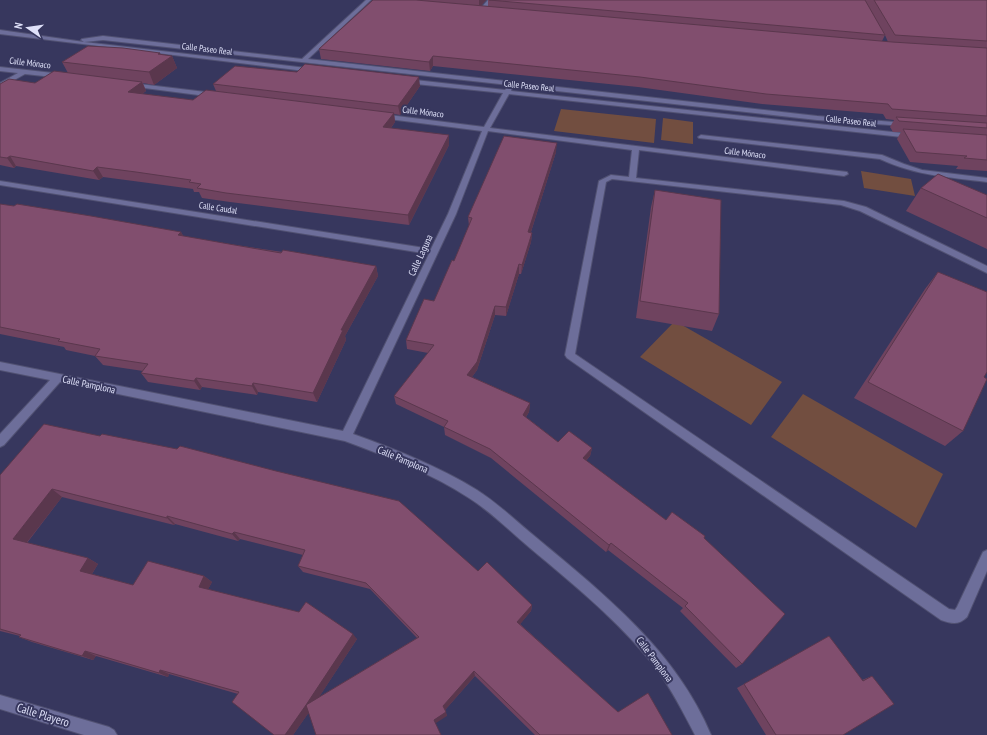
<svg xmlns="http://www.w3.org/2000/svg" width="987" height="735" viewBox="0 0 987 735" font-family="'PT Sans Narrow',sans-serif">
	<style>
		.green { fill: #724e40 }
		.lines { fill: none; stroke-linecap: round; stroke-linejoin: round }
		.minor-casing { stroke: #515172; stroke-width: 2 }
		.minor { fill: #6d6e9a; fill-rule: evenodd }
		.wall { fill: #6f435f; fill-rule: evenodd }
		.shaded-wall { fill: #5a374d }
		.building { fill: #814e6e; stroke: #5a374d; fill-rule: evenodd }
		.labels { text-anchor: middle; stroke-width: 4; stroke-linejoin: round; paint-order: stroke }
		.far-street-label { font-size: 9px; fill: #dfe1f9; stroke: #37375e }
		.street-label { font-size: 10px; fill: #dfe1f9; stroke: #37375e }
		.near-street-label { font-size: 12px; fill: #dfe1f9; stroke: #37375e }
	</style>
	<rect width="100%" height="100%" fill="#37375e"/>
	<path class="green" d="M561,109L656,119L654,143L554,131Z
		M663,118L693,122V144L661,140Z
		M861,171L911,179L915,196L864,188Z
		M675,321L782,382L751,425L640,357Z
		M803,394L943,474L916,528L771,437Z"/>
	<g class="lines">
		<defs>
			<path id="minor" d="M366,0H371L308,59L817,116L907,123L908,124L905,126L817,120L512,86L513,87L511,91L911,134L914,136L911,138L509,94L490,128L847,172L848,174L844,176L639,150L636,178L844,201L866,207L987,266V273L860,211L841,205L612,179L606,182L575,354L949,609L955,610L957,607L983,552L987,550V571L967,617C959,625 952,624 941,620L567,358L565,355L599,181L611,175L629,177L632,150L488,131L456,214L353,434C395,449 438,466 477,490C499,504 518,523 538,539C606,596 676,651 711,735H695C683,712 671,688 655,667C619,621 574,585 530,548C510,531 491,512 469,498C431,473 388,457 345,441L60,382L4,445L0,447V434L50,380L0,370V362L343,431L429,254L0,185V181L431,249L448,214L482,131L381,118L378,116L381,114L484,127L503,93L406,83L403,81L406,79L505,90L509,85L103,40L84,42L315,69L316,70L313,72L0,34V30L84,42L81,40L82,39L103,36L302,59Z
				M488,0H493L483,12H479V10Z
				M0,67L62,74L65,76L62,78L25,74L0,88V83L18,73L0,71Z
				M131,83L214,93L217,95L214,97L129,86V84Z
				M701,135L882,155L904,164L922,170L987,178V182C948,177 917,176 880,159L699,138L698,137Z
				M0,695L109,727L114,730L117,735H84L0,709Z"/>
		</defs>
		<use href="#minor" class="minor-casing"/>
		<use href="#minor" class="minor"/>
	</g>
	<path class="wall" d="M373,0H486L481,6H488V0H987V171L956,169L958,166L910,162L897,139L901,132H893L890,127L894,120L886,119L883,114L762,104L638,87L433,66L430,71L321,59L319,49ZM885,35L888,42L882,41Z
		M161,55L172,56L177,68L154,85L143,83L146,91L142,94L193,100L216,91L213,84L420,86L400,115L394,114L395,122L391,128L449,145L409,225L230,202L202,198L199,192H194L193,189L141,182L103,177L99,180L16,166L14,168L0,165V84L35,83L68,73L62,62Z
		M556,152L531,232L532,233L531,242L521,274H519L506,316L495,315L477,370L472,377L530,403L529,412L526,417L558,442L592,448L590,456L586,461L666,520L704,538L742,664L736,668L680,611L683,608L608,550L606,552L491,458L445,435L444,427L396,404L394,396L428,353L407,349L406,340L434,301L454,261L469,226L468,217Z
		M921,188L987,195V249L906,211Z
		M655,190L719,314L712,331L636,318L651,207Z
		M0,204L181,232L183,236L229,244L376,266L378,276L345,336L346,340L317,402L258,392L257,395L202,387L200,390L148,382L141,373L143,371L103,365L95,356L66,350L64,347L0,334Z
		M938,272L963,431L945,446L854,398L925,289Z
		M0,475L478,571L532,605L531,611L520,624L618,712L672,735H535L475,676L445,710L447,716L309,712L293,735L238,694L169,674L168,677L96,656L93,660L32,642L19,637L20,636L0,631ZM62,497L174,525L175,524L238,541L240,539L303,555L298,566L303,572L370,589L417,638L319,697L357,639L208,589L212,582L204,576L133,585L92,574L98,564L88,558L27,543Z
		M872,676L843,735H766L737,688L744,684L862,680Z"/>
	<path class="shaded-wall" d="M479,0H486L479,8Z
		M160,53L164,62L172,56L177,68L154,85L149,72L158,54Z
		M433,56V66L430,71L429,62Z
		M419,77L420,86L400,115L398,106Z
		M142,82L146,91L132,101L128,92Z
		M394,113L395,122L385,136L383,127Z
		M449,135V145L409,225L408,215Z
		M557,143L556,152L528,241V232Z
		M10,156L16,166L14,168L7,158Z
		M97,167L103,177L99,180L93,171Z
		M181,232L186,241L178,235Z
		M532,233L531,242L521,274L522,265Z
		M519,264V274L506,316V307Z
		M376,266L378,276L345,336L346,340L317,402L313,393L341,330Z
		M495,306V315L477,370L467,384V375Z
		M196,378L202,387L200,390L194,381Z
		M253,383L258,392L257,395L252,386Z
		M530,403L529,412L522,423L523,415Z
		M592,448L590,456L581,466L583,458Z
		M52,489L62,497L24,546L13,539Z
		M167,516L175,524L174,525L167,518Z
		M234,532L240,539L238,541L232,534Z
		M611,543L608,550L606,552L609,545Z
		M88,558L98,564L90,577L80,571Z
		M204,576L212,582L206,593L199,587Z
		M532,605L531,611L517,628V622Z
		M353,634L357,639L312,708L293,735H285Z
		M85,651L96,656L93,660L82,656Z
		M160,670L169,674L168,677L159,673Z
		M474,671L475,676L445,710L443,706Z
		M446,712L447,716L436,723L434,720Z"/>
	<path class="building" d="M373,0H416L892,42L987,48V116L892,109L888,104L766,94L640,77L433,56L429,62L319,49Z
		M489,0H865L885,35Z
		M874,0H987V41L895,35Z
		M88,46L123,48L160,53L158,54L172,56L149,72L62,62Z
		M305,64L419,77L398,106L213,84L235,66L297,72Z
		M54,71L142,82L128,92L193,100L206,90L394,113L383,127L449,135L408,215L226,193L197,188L201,184L189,182L191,180L136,172L97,167L93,171L10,156L7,158L0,157V84L9,79L35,83Z
		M896,117L987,123V128L899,121Z
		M903,129L987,135V160L964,158L967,156L916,152Z
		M504,136L557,143L528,232L532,233L522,265L519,264L506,307L495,306L477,362L467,375L530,403L523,415L558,442L569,431L592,448L583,458L666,520L672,512L705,536L704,538L785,614L742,664L685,606L688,603L611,543L609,545L490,449L444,427L448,421L394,396L434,345L406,340L424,299L434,301L452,260L454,261L472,218L468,217Z
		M938,174L987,195V218L921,188Z
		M655,190L721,200L719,314L640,301Z
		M0,204L14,206L17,204L91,216L181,232L178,235L229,244L281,253L283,250L376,266L341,330H343L313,393L253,383L252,386L196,378L194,381L141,373L148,364L95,356L100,349L58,341L60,339L0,327Z
		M938,272L987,292V372L984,377L987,379L963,431L868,382Z
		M44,424L100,436L102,434L177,449L180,446L276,471L399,501L478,571L487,562L532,605L517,622L618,712L648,693L672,735H540L474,671L443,706L446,712L434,720L441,735H316L306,705L285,735H274L232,702L239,692L160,670L159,673L85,651L82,656L19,637L21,635L0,629V475ZM52,489L167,518V516L232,534L234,532L305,550L298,566L366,583L419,637L306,705L353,634L306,602L299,612L199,587L204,576L148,561L133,585L80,571L88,558L13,539Z
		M829,636L863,681L872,676L894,704L843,735H776L744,684Z"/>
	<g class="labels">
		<g class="far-street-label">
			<text transform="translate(207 49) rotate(7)" y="3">Calle Paseo Real</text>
			<text transform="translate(30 63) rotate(7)" y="3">Calle Mónaco</text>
			<text transform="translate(529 86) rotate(6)" y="3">Calle Paseo Real</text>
			<text transform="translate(423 112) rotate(7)" y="3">Calle Mónaco</text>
			<text transform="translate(851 121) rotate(6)" y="3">Calle Paseo Real</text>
			<text transform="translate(745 153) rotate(7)" y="3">Calle Mónaco</text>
			<text transform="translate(218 208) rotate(9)" y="3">Calle Caudal</text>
		</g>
		<g class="street-label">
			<text transform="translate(420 255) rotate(-65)" y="4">Calle Laguna</text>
			<text transform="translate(89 384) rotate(12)" y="4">Calle Pamplona</text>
			<text transform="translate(403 459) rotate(23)" y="4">Calle Pamplona</text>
			<text transform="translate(655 659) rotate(53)" y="4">Calle Pamplona</text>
		</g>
		<g class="near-street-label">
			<text transform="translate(43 715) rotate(17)" y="4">Calle Playero</text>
		</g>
	</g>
	<g transform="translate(28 28) rotate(283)" stroke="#37375e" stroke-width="3" paint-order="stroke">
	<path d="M0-3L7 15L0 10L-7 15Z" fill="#dfe1f9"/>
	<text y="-6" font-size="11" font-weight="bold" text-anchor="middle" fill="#dfe1f9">N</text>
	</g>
</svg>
